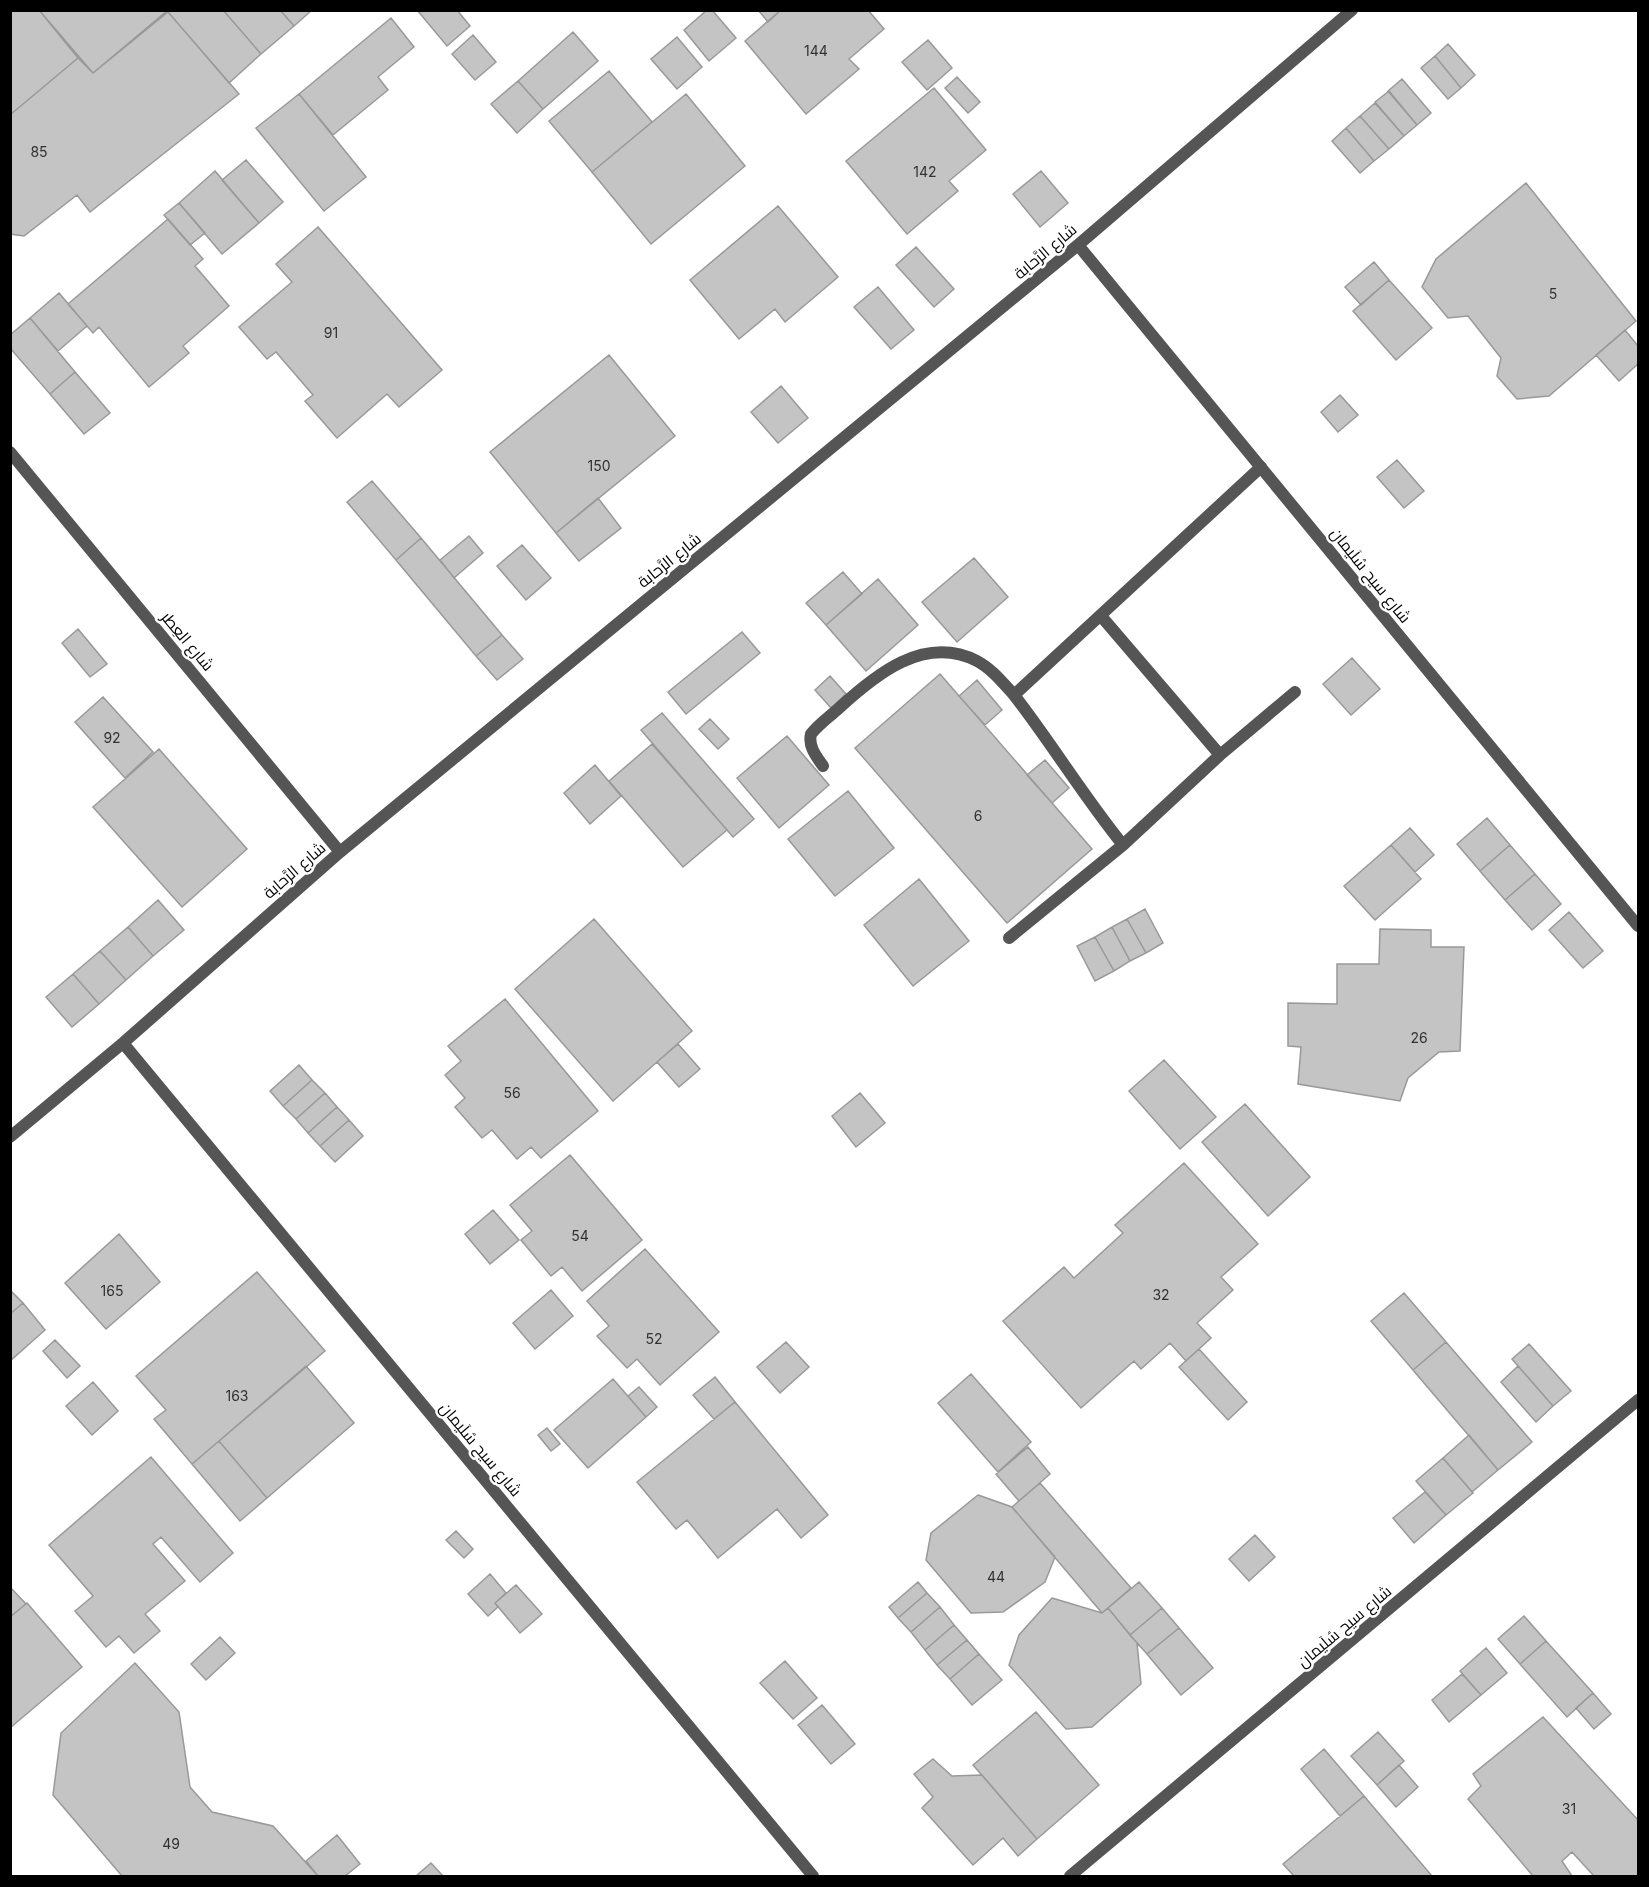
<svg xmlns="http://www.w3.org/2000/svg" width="1649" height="1887" viewBox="0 0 1649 1887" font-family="Inter,Cairo,sans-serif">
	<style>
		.building { fill: #c4c4c4; stroke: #999; stroke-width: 1.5 }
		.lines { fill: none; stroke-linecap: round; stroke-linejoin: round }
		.lane { stroke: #555; stroke-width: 12 }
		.street { stroke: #555; stroke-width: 12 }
		.labels { text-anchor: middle; stroke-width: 5; stroke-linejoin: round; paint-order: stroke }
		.number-label { font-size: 14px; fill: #313131 }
		.street-label { font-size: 16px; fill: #000; stroke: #fff }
	</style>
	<rect width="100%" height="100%" fill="#fff"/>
	<path class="building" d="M10,10H39L78,58L10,115Z
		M39,10H168L93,73Z
		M169,10H223L261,54L229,83L168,12Z
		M223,10H280L294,26L261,54Z
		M280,10H312L294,26Z
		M417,10H457L470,26L447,46Z
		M707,10H712L736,38L709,61L684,30Z
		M758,10H781L768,22Z
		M781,10H868L884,29L849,59L859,69L806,114L745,41Z
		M168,12L239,94L90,212L77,195L24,236L10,234V115L78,58L93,73Z
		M391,18L414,47L378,77L388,90L333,135L299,94Z
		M573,32L598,61L543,109L518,81Z
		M473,35L496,62L475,80L452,54Z
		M677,37L702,67L677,89L651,59Z
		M928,40L952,68L927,90L902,62Z
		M1448,44L1475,75L1461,88L1435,56Z
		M1435,56L1461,88L1448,99L1421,68Z
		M609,71L652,122L592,172L549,121Z
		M957,77L980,102L968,113L945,88Z
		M1402,79L1431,113L1417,125L1388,91Z
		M518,81L543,109L517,133L491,104Z
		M934,88L986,150L949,181L958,191L907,234L846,161Z
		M1389,91L1417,125L1404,136L1375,102Z
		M299,94L366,177L324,211L256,128Z
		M686,94L745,166L651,244L592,172Z
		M1375,103L1404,136L1389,149L1360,116Z
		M1360,116L1389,149L1374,161L1346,128Z
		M1346,128L1374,161L1360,173L1332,141Z
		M246,160L283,202L259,223L222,180Z
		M215,171L259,223L222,254L179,203Z
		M1041,171L1068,203L1040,227L1013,194Z
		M1526,183L1636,321L1549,396L1517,399L1497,376L1501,358L1468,316L1448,318L1422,287L1436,259Z
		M179,203L205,233L190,245L164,215Z
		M778,206L838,277L785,322L775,309L739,339L690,280Z
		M168,219L203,259L195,266L229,306L183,346L189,353L149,387L99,327L93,333L68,304Z
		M318,227L442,370L399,407L387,394L337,438L305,401L313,395L276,352L267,359L239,327L292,282L276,264Z
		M916,247L954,289L934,307L896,265Z
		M1374,262L1389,280L1361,305L1345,287Z
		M1389,280L1432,328L1396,360L1353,311Z
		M878,287L914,330L891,349L854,307Z
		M59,293L87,326L58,351L30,318Z
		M30,318L75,372L50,394L10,348V335Z
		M1625,330L1638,346V364L1619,381L1596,355Z
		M609,355L675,436L556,533L490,452Z
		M75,372L110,413L84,434L50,394Z
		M781,386L808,418L778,443L751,412Z
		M1340,395L1358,415L1338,432L1321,412Z
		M1397,460L1424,491L1404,508L1377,477Z
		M372,481L421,538L396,560L347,502Z
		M598,498L621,528L579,561L556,533Z
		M469,536L483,553L454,578L440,560Z
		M421,538L502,635L476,656L396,560Z
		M522,545L551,578L526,600L497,566Z
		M974,558L1008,597L957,642L922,602Z
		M843,572L862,594L826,625L806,603Z
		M878,579L918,625L866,671L826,625Z
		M78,629L107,664L90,677L62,643Z
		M742,632L760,653L686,714L668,692Z
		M502,635L523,659L497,680L476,656Z
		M1352,658L1380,689L1351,715L1323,684Z
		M940,674L1092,849L1007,923L855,748Z
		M830,676L846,694L831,708L815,690Z
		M977,680L1002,710L985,725L959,696Z
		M103,697L153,752L125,778L75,722Z
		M662,713L754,819L733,837L641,730Z
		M710,719L729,739L718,749L699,729Z
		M787,736L829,785L779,828L737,778Z
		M652,744L727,830L683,867L609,781Z
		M159,749L247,849L182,907L93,807Z
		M1045,760L1069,788L1052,803L1027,775Z
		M595,765L621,796L590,824L564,793Z
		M848,791L894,848L835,896L788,839Z
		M1487,818L1510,845L1480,871L1457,844Z
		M1410,828L1434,855L1415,872L1391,845Z
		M1391,845L1421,879L1375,920L1344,886Z
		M1510,845L1535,874L1505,900L1480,871Z
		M1535,874L1561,904L1532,930L1505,900Z
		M919,879L969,941L913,986L864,925Z
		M158,900L184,930L153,956L128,927Z
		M1145,909L1163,943L1146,953L1127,919Z
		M1569,912L1603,951L1583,968L1549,930Z
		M594,919L692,1031L613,1101L515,989Z
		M1127,919L1146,953L1130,961L1112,927Z
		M128,927L153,956L126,980L100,951Z
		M1112,927L1130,961L1114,971L1095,937Z
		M1380,929L1431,930V947H1464L1460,1051L1439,1052L1408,1078L1400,1101L1298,1084L1301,1047L1288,1046V1003L1337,1004V964H1379Z
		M1095,937L1114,971L1095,981L1077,946Z
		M100,951L126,980L99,1004L73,974Z
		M73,974L99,1004L72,1027L46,997Z
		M505,999L598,1111L541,1158L531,1147L517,1159L492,1130L482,1138L455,1107L465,1098L445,1075L461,1061L448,1046Z
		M678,1044L700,1069L679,1087L657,1062Z
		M1164,1060L1216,1117L1180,1149L1129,1091Z
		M299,1065L312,1080L283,1106L270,1091Z
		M312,1080L325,1093L296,1119L283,1106Z
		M325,1093L337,1107L308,1133L296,1119Z
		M860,1093L885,1123L856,1147L832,1116Z
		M1245,1104L1310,1177L1268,1216L1202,1142Z
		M337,1107L349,1120L320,1146L308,1133Z
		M349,1120L363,1136L335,1162L320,1146Z
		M570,1155L642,1240L582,1291L562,1267L551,1276L521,1240L532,1231L510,1205Z
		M1184,1163L1258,1244L1221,1277L1233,1290L1197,1323L1211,1338L1186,1361L1170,1343L1141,1369L1134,1361L1081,1408L1003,1321L1064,1267L1074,1278L1123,1233L1115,1225Z
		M493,1210L519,1240L490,1264L465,1234Z
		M119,1234L160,1282L106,1329L65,1283Z
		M645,1249L719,1332L660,1385L637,1359L627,1368L597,1336L609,1326L587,1301Z
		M257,1272L325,1351L192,1464L154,1419L166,1410L136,1376Z
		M10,1290L23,1303L10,1314Z
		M551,1290L573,1316L535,1349L513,1323Z
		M1404,1293L1446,1342L1413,1370L1371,1321Z
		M23,1303L45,1330L10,1361V1314Z
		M55,1340L80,1366L67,1378L43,1351Z
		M786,1342L809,1367L780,1393L757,1367Z
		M1446,1342L1532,1442L1498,1470L1413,1370Z
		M1529,1344L1571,1391L1553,1406L1512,1359Z
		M1199,1349L1247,1402L1228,1420L1179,1367Z
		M306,1366L354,1423L267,1498L219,1441Z
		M1518,1366L1553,1406L1536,1422L1501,1382Z
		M971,1374L1031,1442L998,1472L938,1403Z
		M715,1377L735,1402L714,1419L693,1395Z
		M613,1379L646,1417L588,1468L554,1430Z
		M93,1382L118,1411L92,1435L66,1406Z
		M639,1387L657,1407L646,1417L628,1396Z
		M735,1402L828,1515L801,1538L777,1509L718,1558L687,1520L676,1529L637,1482Z
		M547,1428L560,1444L551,1451L538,1435Z
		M1469,1435L1498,1470L1472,1492L1443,1458Z
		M219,1441L267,1498L240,1521L192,1464Z
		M1028,1447L1050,1474L1019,1501L996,1474Z
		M151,1457L233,1553L200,1582L161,1537L153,1544L185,1581L145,1614L160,1631L134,1653L119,1636L106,1647L75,1611L93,1596L49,1545Z
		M1443,1458L1473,1493L1446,1515L1416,1481Z
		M1040,1483L1131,1588L1102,1613L1012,1507Z
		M1425,1492L1446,1515L1414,1543L1393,1518Z
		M978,1495L1012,1507L1055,1557L1045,1582L1003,1612L971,1613L926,1560L931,1533Z
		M456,1531L473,1549L464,1558L446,1540Z
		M1255,1535L1275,1557L1249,1581L1229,1559Z
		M490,1574L506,1593L495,1603L498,1607L488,1616L468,1594Z
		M918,1582L927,1593L898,1618L889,1607Z
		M1139,1582L1162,1608L1130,1635L1108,1608Z
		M516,1585L542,1614L520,1633L495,1603Z
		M10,1587L26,1604L10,1617Z
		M927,1593L940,1607L911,1632L898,1618Z
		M1052,1598L1102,1613L1108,1608L1137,1643L1141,1684L1092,1727L1066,1729L1009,1665L1019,1635Z
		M27,1603L82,1667L10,1728V1617Z
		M940,1607L954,1625L925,1650L911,1632Z
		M1162,1608L1179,1628L1147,1654L1130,1635Z
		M1524,1616L1546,1641L1520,1664L1498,1639Z
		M954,1625L967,1640L937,1665L925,1650Z
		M1179,1628L1213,1668L1181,1695L1147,1654Z
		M220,1637L235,1653L206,1680L191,1664Z
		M967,1640L979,1654L950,1679L937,1665Z
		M1546,1641L1593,1693L1567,1717L1520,1664Z
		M1486,1648L1507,1673L1481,1695L1460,1671Z
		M979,1654L1002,1680L972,1705L950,1679Z
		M785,1661L817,1698L793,1719L760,1683Z
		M135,1663L179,1712L190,1787L212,1812L273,1826L318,1876H122L53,1795L61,1733Z
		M1462,1674L1481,1695L1449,1722L1432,1700Z
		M1593,1693L1611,1714L1594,1729L1576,1708Z
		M822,1705L855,1744L831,1764L798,1725Z
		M1036,1712L1099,1785L1037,1839L973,1765Z
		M1543,1717L1638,1820V1876H1594L1572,1852L1562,1861L1572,1876H1533L1468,1799L1481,1786L1473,1774Z
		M1378,1732L1404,1761L1377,1785L1351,1756Z
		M1324,1749L1364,1796L1340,1816L1301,1769Z
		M933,1759L952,1776L982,1775L1037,1839L1018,1856L1003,1838L973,1865L922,1808L933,1797L914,1774Z
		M1399,1765L1418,1787L1396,1807L1377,1785Z
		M1364,1796L1432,1876H1294L1283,1864Z
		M337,1835L360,1864L345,1876H318L306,1861Z
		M431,1863L443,1876H416Z"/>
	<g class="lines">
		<path class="lane" d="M1101,616L1220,755
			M823,766C816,756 808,746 811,734C819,724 829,717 838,709C875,675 924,634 977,661C992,669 1003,683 1014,695L1261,467
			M1123,845L1220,755L1295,692
			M1009,938L1123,845C1084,797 1052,744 1014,695"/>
		<path class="street" d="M1078,245L1638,926
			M10,452L340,852
			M123,1043L813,1876
			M10,1137L123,1043L340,852L1078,245L1352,10
			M1070,1876L1638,1400"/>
	</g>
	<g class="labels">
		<g class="number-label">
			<text x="816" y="56">144</text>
			<text x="39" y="157">85</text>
			<text x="925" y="177">142</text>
			<text x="1553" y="299">5</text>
			<text x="331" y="338">91</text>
			<text x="599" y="471">150</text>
			<text x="112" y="743">92</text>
			<text x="978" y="821">6</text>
			<text x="1419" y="1043">26</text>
			<text x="512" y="1098">56</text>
			<text x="580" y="1241">54</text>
			<text x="112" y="1296">165</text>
			<text x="1161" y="1300">32</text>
			<text x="654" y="1344">52</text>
			<text x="237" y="1401">163</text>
			<text x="996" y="1582">44</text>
			<text x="1569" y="1814">31</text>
			<text x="171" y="1849">49</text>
		</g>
		<g class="street-label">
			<text transform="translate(1045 251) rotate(-40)" y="6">شارع الرَّحابة</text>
			<text transform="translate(669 560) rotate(-39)" y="6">شارع الرَّحابة</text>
			<text transform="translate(1371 575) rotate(51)" y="6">شارع سيح سُلَيمان</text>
			<text transform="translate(188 641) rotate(50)" y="6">شارع العِطر</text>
			<text transform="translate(294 870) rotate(-41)" y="6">شارع الرَّحابة</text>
			<text transform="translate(481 1449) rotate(50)" y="6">شارع سيح سُلَيمان</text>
			<text transform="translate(1344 1626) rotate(-40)" y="6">شارع سيح سُلَيمان</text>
		</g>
	</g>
	<rect width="1649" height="1887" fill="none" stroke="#000000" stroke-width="24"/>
</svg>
